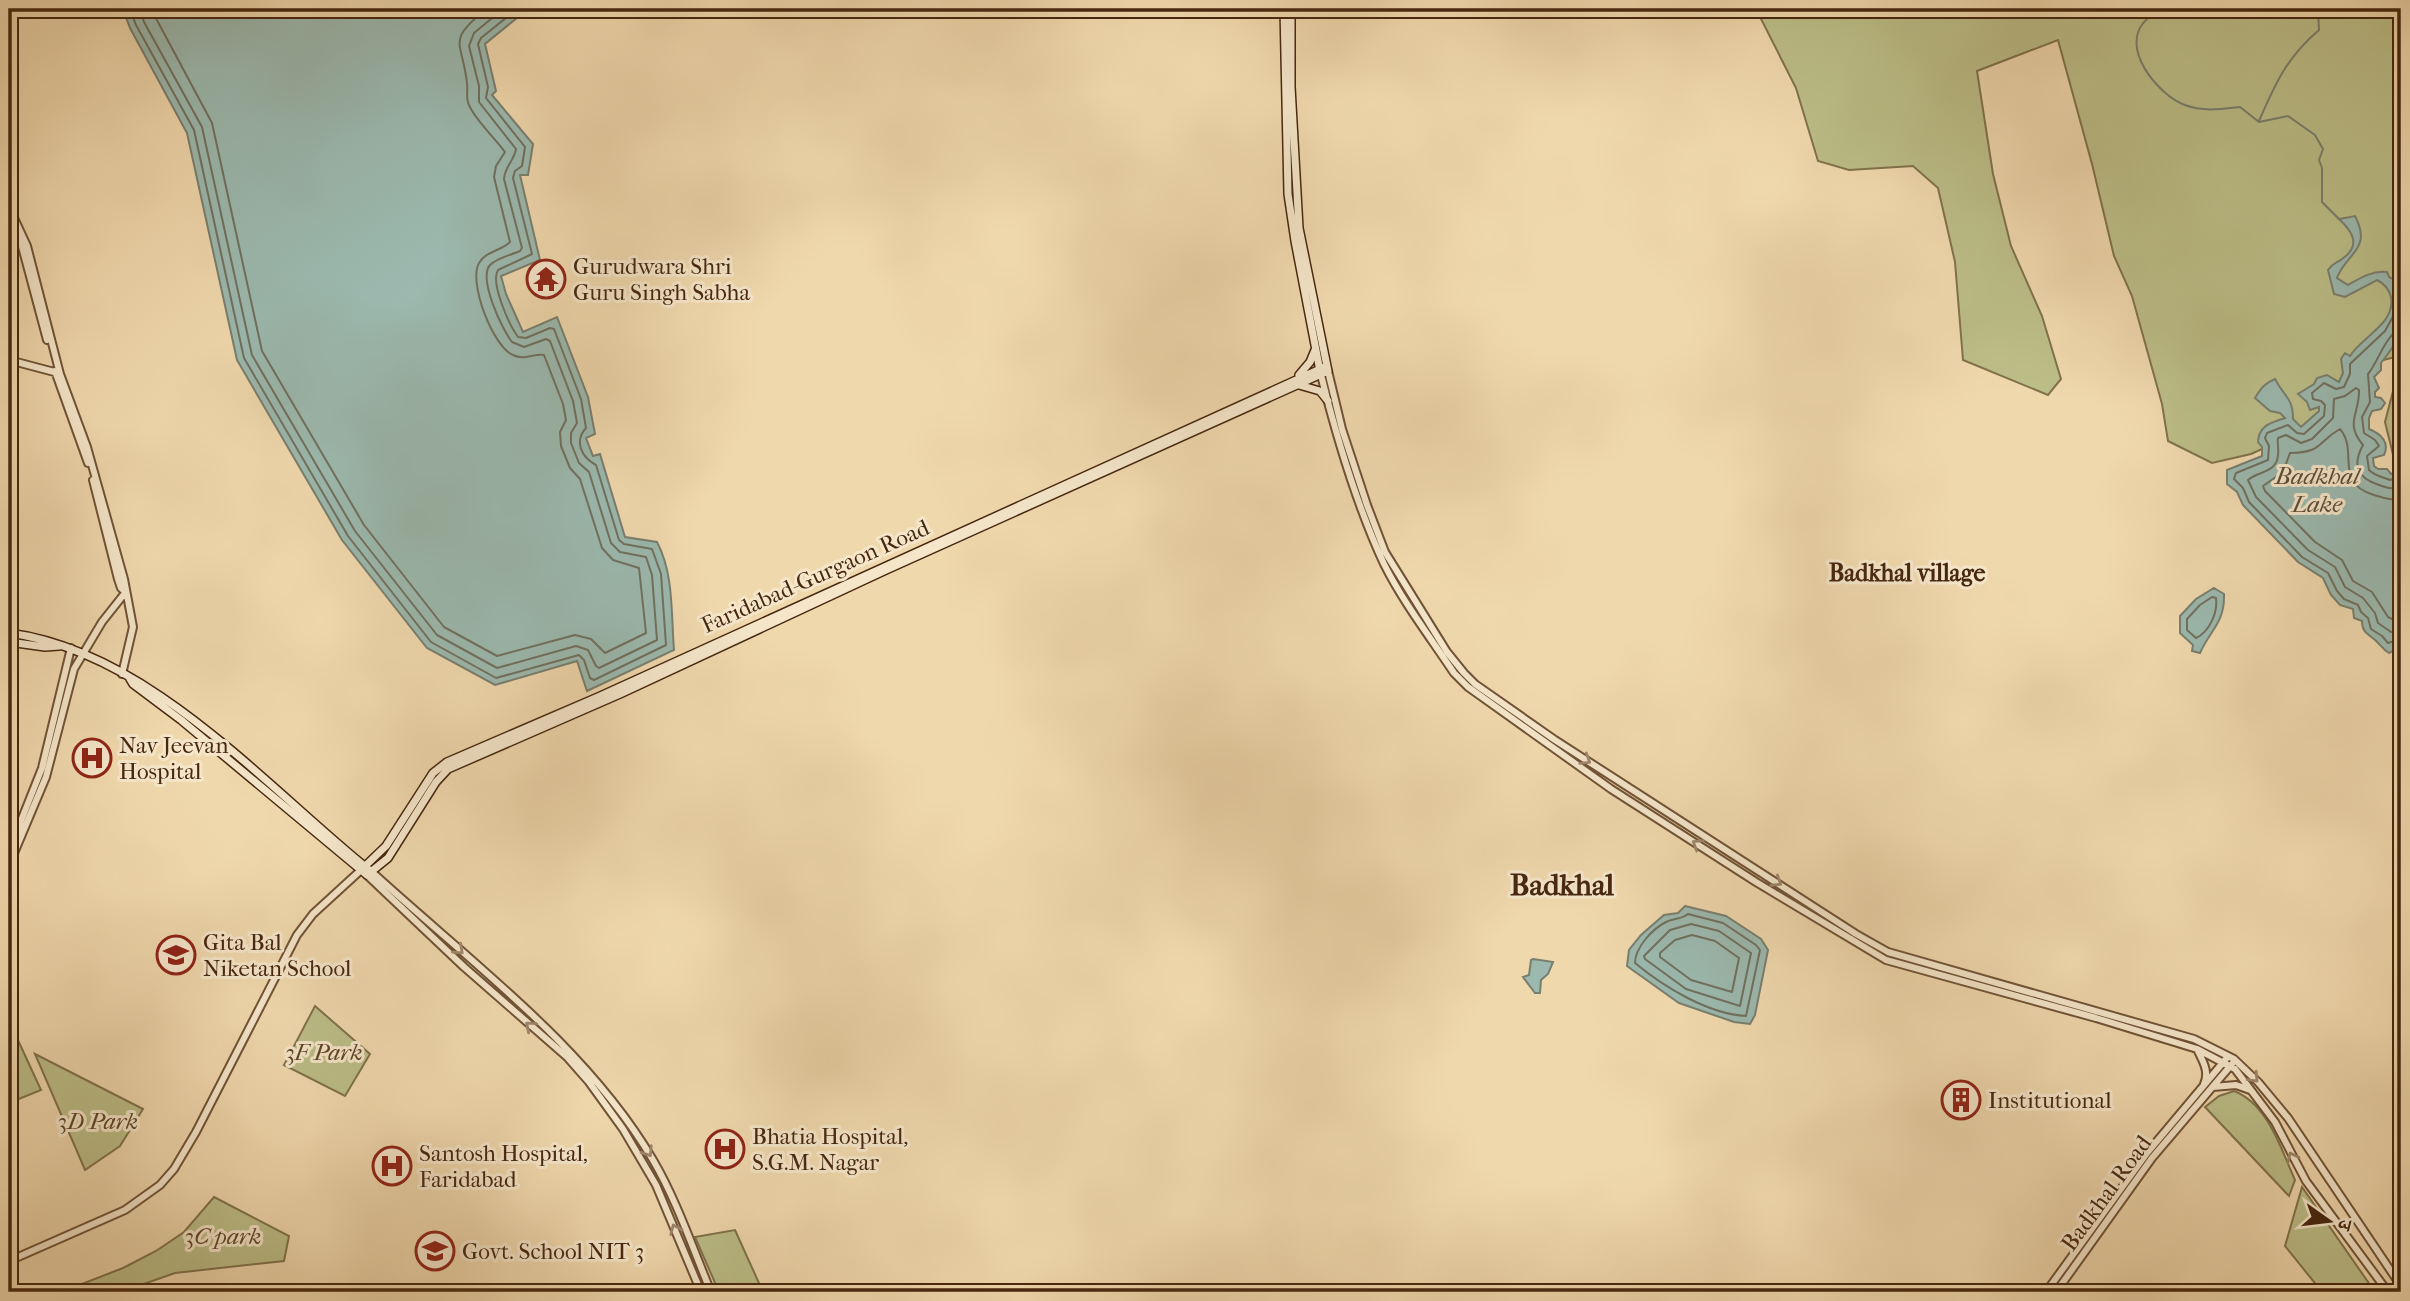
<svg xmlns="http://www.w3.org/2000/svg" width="2410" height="1301" viewBox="0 0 2410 1301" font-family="'IM FELL French Canon','Noto Serif Devanagari',serif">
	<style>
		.green { fill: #bcbe88; stroke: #81724c; stroke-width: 2 }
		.water { fill: #9bb9af; stroke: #797f6f; stroke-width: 2 }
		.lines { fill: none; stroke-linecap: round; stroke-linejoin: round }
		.shore { stroke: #70705f; stroke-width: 2 }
		.stream { stroke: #797f6f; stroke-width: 2 }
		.tertiary-casing { stroke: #705336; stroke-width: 10 }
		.secondary-casing { stroke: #46270f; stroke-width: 10 }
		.tertiary { stroke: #f5e6ca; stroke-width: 6 }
		.secondary { stroke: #f5e6ca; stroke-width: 7 }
		.oneway { stroke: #9e866c }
		.labels { text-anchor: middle; stroke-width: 6; stroke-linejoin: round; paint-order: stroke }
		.poi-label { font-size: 23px; fill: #46270f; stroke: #f5e6ca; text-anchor: start }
		.street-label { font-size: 23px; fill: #46270f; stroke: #f5e6ca }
		.park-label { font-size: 23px; font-style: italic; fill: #5e4527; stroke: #f5e6ca }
		.water-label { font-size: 24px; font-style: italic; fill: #5b4c37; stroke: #f5e6ca }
		.neighbourhood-label { font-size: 24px; font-weight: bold; fill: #46270f; stroke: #f5e6ca }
		.district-label { font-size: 30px; font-weight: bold; fill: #46270f; stroke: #f5e6ca }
	</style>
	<rect width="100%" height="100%" fill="#f0d8ad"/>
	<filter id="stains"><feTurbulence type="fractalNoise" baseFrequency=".00286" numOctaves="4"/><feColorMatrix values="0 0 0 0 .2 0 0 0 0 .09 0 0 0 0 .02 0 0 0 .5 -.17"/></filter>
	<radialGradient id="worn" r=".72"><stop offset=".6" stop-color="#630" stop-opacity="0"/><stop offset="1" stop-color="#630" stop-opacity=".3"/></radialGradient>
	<path class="green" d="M1756,9H2401V487L2385,422L2399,368L2395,357L2372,363L2315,425L2251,454L2212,463L2168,441L2162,404L2132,296L2114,256L2092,164L2058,40L1977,71L1993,174L2011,246L2042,316L2061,379L2048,395L1963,360L1955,262L1938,188L1913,166L1849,170L1818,161L1796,88Z
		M315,1006L370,1054L345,1096L284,1065Z
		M17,1038L41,1090L9,1103V1046Z
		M35,1054L143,1109L120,1146L85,1170Z
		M2234,1091C2268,1104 2281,1149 2295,1180L2289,1196L2205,1107L2219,1096Z
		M2302,1187L2375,1292H2322L2285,1246Z
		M214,1197L289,1236L284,1261L175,1273L121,1292H72L74,1287L123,1268L156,1251L184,1232Z
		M735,1230L763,1292H719L695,1237Z"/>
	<path class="water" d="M123,9H528L485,44L496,91L492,95L533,144L528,175H520L540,260L501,276L506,294L523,332L557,317L588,397L595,434L586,438L593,456L600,454L625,537L657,542C674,574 671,614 674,650L587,691L577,661L495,685L427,648L342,540L237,360L187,133L130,28Z
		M2355,216C2373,250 2345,254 2337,278L2348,285C2360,278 2373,270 2387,272L2389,277L2395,280L2400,292L2397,298C2405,331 2401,337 2381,363V370L2374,377L2379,388L2375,392V397L2381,398L2385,403L2381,409L2372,411L2369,418V429C2381,434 2390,442 2384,455L2373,458L2374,466L2378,469H2387L2391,474L2401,468V646L2389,653C2382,649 2381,645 2375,640C2367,633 2362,632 2362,621L2354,618L2353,609L2340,605L2331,595L2323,578L2298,562L2243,505L2237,492L2227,484V470L2262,456V447L2258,442C2259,425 2271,423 2285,418L2280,413L2270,411L2255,398C2261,388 2265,383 2275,379C2284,397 2293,397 2293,419L2301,427L2319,411V407L2310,410L2307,402L2298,394L2314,384L2317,378L2327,375L2339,382L2343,373L2341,359L2345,353L2350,356C2361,337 2396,324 2391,297C2389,289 2385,284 2377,280L2345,297L2334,294L2328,270C2333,262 2336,264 2342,259C2362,245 2352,231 2339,219Z
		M2214,588L2224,594C2225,623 2210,630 2200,653L2192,651L2193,645L2180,633V616L2196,599Z
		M1685,906L1726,916L1761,939L1768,950L1755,1015L1750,1024L1734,1022L1679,1003L1627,966L1629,950L1641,935L1664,915L1678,913Z
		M1533,959L1553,962L1548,974L1541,980L1540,993H1535L1523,977L1529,975L1531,960Z"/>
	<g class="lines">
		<path class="shore" d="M130,9L136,25L194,130L244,358L348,536L431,642L496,678L579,655L584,660L590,678L594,680L666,645L661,574L652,549L624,544L619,540L596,465C581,457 574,441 586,428L581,399L554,329L550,328L526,338L518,337C509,325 490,282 498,270L532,254L513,178L515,171L522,166L525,147L486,98L488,87L478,44L481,38L517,9
			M140,9L144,22L202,127L252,355L355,531L437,635L497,668L576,646L588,650L596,666L599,668L657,640L652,575L646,557L620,552L611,543L589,472L579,463L571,443V433L577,423L573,401L550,341L546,339L524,347L512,342C502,329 478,279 490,265C497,258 511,255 520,251L522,248L504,179C505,166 514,161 516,149L479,102V86L469,46L474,33L503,9
			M151,9L212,123L262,351L364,525L444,627L497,656L575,635L591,639L605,653L646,633L639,568L613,560L602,548L580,479L570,468L561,446L560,432L566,420L563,404L544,355C534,353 524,361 513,355C493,347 468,282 479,263C486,251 501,251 510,242L494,177L496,166L505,152C494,137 480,125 471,109C465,100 468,93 467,83C462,40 446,42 486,9
			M2401,308L2397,309L2385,331L2350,364V374L2344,387L2336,389L2324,383L2312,393L2313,399L2321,401L2325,405L2324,416L2304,434L2297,433L2288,425L2267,433L2265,438L2269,446L2268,460L2236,473L2234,479L2243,488L2249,502L2302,557L2328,573L2337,591L2344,599L2358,605L2361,612L2368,618L2371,629L2382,636L2388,643L2401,639
			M2401,329C2387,332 2377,364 2368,374L2370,402L2362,417L2364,433L2375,440L2379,446L2367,456L2369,470C2375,476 2383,477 2390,480L2401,476
			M2401,486C2392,490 2388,488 2379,485C2357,478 2352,465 2363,445C2344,423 2360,413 2359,390L2356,388L2345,396L2334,399L2333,418L2312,439L2301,443L2286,435L2278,438C2277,443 2279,449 2278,455C2277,473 2258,471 2248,480L2256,497L2308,550L2335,567L2345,587L2363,598L2375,613L2378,623L2391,632L2401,631
			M2401,498C2391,501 2384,498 2374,495C2333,483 2359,451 2340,429C2317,442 2322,453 2290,453L2283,472L2263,486L2265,491L2315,542L2342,560L2353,581L2372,592L2388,617L2394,620H2401
			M2212,597L2216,598C2218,613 2209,632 2196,638L2187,630V619L2200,605Z
			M1688,914L1723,923L1756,945L1760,950L1746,1016C1708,1014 1664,987 1635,963C1635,948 1652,929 1666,922C1674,918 1680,920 1688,914Z
			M1691,924L1719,931L1751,953L1740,1006L1686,989L1645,959L1644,956L1670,930Z
			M1692,935L1715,941L1739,958L1732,992L1691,980L1660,957V953L1675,940Z"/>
		<path class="stream" d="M2166,9C2160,12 2152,15 2147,19C2117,46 2158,95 2185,105C2203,112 2222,109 2240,107L2259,122L2288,116L2315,135L2323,149L2319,160L2322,168V202L2339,219
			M2259,121C2275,84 2287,57 2319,30L2318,9"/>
		<defs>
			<path id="tertiary" d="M9,207L27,246L60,374L87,447L124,579L133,627L122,674
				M9,216L20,239L47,340
				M9,360L58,373
				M55,371L88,463
				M1328,371L1342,429L1367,505L1385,552L1447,652L1464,673L1475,684L1555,740L1856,934L1888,952L2194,1039L2234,1059L2258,1082L2288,1118L2401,1286
				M1321,375C1337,439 1356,504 1384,564C1403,602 1430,637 1454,673L1468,687L1611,789L1756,882L1886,960L2096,1018L2197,1049L2235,1069L2275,1122L2306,1181L2388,1292
				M93,480L118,579L121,588L125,592
				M9,851L42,768L71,648
				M9,865L46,777L74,669L102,622L125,593
				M372,872C468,960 587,1047 653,1160C677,1201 693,1249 711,1292
				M367,875L464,967L567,1057L589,1082L623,1129L656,1185L701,1292
				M2197,1049C2202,1060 2210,1071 2204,1084
				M2213,1087L2236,1085L2250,1090
				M9,1261L125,1210L160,1185L174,1169L196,1132L297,935L313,914L361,870
				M2046,1292L2147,1153L2226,1059
				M2056,1292L2152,1158L2232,1064"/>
			<path id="secondary" d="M1284,9L1288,194L1295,241L1320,371
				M1299,375L1310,362L1315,350
				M1299,385L1320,391L1328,401
				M9,633C148,651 263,784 368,869
				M9,642L45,647L59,646
				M130,679L133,684L181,720L367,875L388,858L436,782L448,769L620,694L886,570L1328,371L1299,228L1291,87V9
				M361,870L386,846L433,773L447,762L598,697L1327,366"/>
		</defs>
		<use href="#tertiary" class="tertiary-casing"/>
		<use href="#secondary" class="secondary-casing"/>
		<use href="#tertiary" class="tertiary"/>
		<use href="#secondary" class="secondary"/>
	</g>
	<defs><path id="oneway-chevron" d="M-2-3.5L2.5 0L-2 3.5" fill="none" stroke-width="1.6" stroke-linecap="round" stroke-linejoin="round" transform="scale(1.75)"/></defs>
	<g class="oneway">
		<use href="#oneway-chevron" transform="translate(1586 760) rotate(32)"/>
		<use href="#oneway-chevron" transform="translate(1697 844) rotate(-148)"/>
		<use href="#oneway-chevron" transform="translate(1777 882) rotate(33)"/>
		<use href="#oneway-chevron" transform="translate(459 950) rotate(42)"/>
		<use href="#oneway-chevron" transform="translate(530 1026) rotate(-139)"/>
		<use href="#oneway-chevron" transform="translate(2254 1078) rotate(47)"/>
		<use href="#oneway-chevron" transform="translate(648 1152) rotate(57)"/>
		<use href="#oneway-chevron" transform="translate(2292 1157) rotate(-115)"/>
		<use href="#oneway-chevron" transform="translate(675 1229) rotate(-113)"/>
	</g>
	<defs>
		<symbol id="temple-ring" viewBox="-11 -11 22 22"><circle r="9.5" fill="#f5e6ca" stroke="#8f2418" stroke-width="1.5"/><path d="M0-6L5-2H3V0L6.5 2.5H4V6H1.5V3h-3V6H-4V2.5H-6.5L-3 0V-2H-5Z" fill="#8f2418"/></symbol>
		<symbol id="hospital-ring" viewBox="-11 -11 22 22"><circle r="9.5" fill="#f5e6ca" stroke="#8f2418" stroke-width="1.5"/><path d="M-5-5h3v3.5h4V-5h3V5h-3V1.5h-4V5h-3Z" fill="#8f2418"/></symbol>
		<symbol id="school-ring" viewBox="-11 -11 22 22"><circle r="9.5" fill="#f5e6ca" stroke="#8f2418" stroke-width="1.5"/><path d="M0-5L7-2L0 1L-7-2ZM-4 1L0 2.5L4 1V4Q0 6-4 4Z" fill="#8f2418"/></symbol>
		<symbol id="building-ring" viewBox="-11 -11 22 22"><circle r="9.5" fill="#f5e6ca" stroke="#8f2418" stroke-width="1.5"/><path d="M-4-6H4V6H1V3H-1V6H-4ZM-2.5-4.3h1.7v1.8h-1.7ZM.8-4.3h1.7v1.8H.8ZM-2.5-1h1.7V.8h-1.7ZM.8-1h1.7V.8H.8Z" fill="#8f2418"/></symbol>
	</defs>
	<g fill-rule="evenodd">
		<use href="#temple-ring" x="524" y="257" width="44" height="44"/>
		<use href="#hospital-ring" x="70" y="736" width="44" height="44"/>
		<use href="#school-ring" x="154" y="933" width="44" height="44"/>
		<use href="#building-ring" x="1939" y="1078" width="44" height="44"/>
		<use href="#hospital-ring" x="703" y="1127" width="44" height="44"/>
		<use href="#hospital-ring" x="370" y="1144" width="44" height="44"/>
		<use href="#school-ring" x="413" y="1229" width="44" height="44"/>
	</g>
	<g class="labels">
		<g class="poi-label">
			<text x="573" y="274">Gurudwara Shri<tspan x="573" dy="26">Guru Singh Sabha</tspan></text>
			<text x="119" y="753">Nav Jeevan<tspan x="119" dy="26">Hospital</tspan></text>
			<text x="203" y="950">Gita Bal<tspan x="203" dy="26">Niketan School</tspan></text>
			<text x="1988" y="1108">Institutional</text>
			<text x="752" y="1144">Bhatia Hospital,<tspan x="752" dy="26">S.G.M. Nagar</tspan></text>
			<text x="419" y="1161">Santosh Hospital,<tspan x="419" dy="26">Faridabad</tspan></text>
			<text x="462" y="1259">Govt. School NIT 3</text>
		</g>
		<g class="street-label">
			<text transform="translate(815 576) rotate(-24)" y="8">Faridabad-Gurgaon Road</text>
			<text transform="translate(2106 1193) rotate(-54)" y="8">Badkhal Road</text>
		</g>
		<g class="park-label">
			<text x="324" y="1060">3F Park</text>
			<text x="98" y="1129">3D Park</text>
			<text x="223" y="1244">3C park</text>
		</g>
		<g class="water-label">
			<text x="2317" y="484">Badkhal<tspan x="2317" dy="28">Lake</tspan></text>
		</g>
		<g class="neighbourhood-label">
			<text x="1907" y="581">Badkhal village</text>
		</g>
		<g class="district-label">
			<text x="1562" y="895">Badkhal</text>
		</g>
	</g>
	<rect width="2410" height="1301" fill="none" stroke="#f0d8ad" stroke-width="35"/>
	<rect x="10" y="10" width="2389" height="1280" fill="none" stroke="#46270f" stroke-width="3.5"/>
	<rect x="18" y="18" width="2375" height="1266" fill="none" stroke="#46270f" stroke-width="2"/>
	<g transform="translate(2329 1221) rotate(104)" stroke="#f5e6ca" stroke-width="5" paint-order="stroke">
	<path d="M0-5L12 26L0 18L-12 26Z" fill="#46270f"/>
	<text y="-10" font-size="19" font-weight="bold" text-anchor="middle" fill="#46270f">उ</text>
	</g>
	<rect width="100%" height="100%" filter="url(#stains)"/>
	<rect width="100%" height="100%" fill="url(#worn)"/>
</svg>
